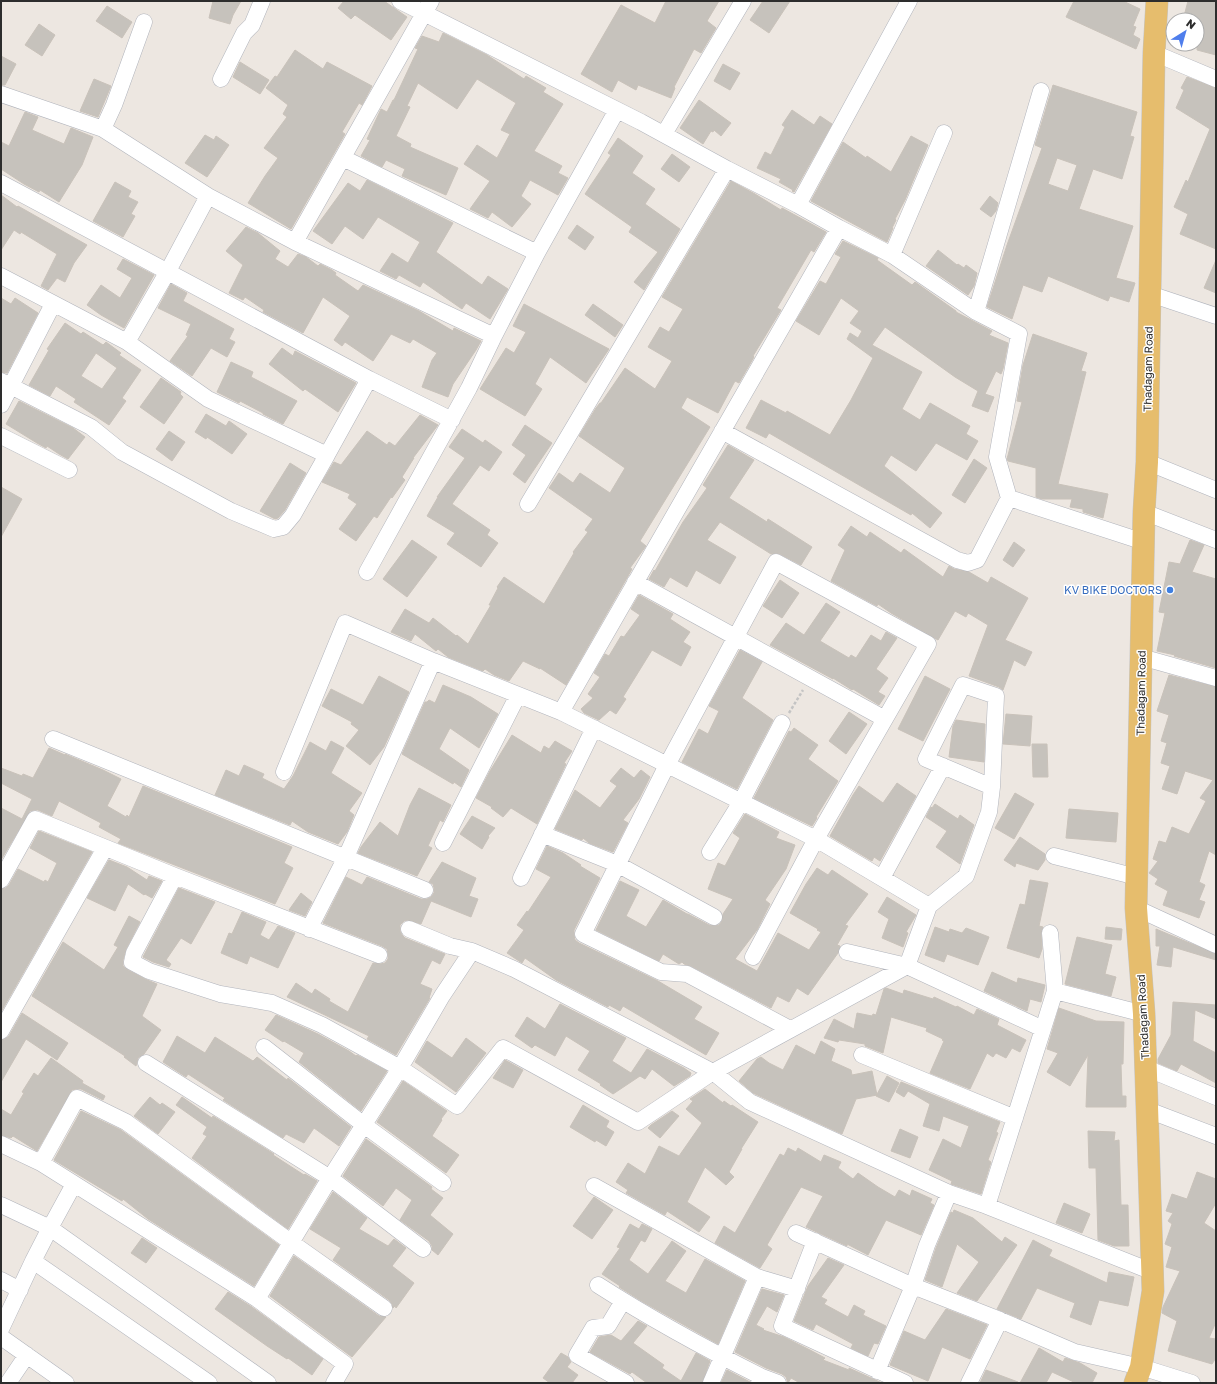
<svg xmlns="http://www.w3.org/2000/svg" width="1217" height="1384" viewBox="0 0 1217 1384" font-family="'Golos Text',sans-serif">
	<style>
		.building { fill: #c6c2bc; stroke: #c9c2ba; fill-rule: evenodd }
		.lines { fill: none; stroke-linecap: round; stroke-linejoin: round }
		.street-casing { stroke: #b1b4bc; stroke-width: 17 }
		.primary-casing { stroke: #c4c4c4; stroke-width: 23 }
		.path { stroke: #c4c4c4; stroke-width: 2.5; stroke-dasharray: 3 2; stroke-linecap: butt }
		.street { stroke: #fff; stroke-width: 16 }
		.primary { stroke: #e6bd6d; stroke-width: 22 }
		.shop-dot { fill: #3f7fe0; stroke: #fff; stroke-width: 1.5 }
		.labels { text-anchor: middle; stroke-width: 3; stroke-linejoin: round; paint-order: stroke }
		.street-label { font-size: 11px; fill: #2d2d2d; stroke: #fff }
		.shop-label { font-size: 11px; fill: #366cbe; stroke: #fff; text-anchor: end }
	</style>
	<rect width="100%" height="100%" fill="#ede7e1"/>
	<path class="building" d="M213,1H241L233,15L230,24L209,18Z
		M344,1H384L407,17L391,40L355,15L351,19L338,8Z
		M666,1H719L707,21L716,28L701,53L694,49L674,87L675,88L671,98L638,85L636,90L618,80L612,92L581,74L621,5L655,23Z
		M763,1H790L769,33L750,20Z
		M1074,1H1123L1140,9L1133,26L1136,27L1133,35L1140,39L1136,49L1066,17Z
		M1188,1H1216V55L1197,50V20H1183Z
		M107,6L132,22L122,38L96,21Z
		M39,24L55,35L42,56L25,45Z
		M443,33L487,55L524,79L526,76L546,88L543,92L563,104L534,151L562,166L558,173L568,178L558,195L530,180L521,196L531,204L512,227L492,212L488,218L470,209L490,181L464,164L477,145L497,158L510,134L501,130L516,103L477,79L457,109L418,83L407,106L410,107L396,136L411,144L410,147L458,168L446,195L402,176L405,169L386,160L382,167L361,156L370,140L367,139L381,109L387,112L393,100H394L418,49L415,48L422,36L439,42Z
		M295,50L323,69L327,62L372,86L362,105L359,103L342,132L345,134L291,229L248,203L265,176L278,158L264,148L287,117L283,114L288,105L266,88L275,76L277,77Z
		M1,56L16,64L5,85H1Z
		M240,62L269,80L260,94L233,77Z
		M723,64L740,73L730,90L714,81Z
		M1187,77L1216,88V249L1180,234L1188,214L1174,207L1186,180L1188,182L1210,129L1176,108L1184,90L1181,88Z
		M94,79L111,86L98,117L80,111Z
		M1053,85L1137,112L1130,136L1134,137L1122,179L1093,169L1079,209L1133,226L1116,278L1135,283L1129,302L1110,296L1108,301L1048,276L1042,292L1023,285L1012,319L987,307L1007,245L1042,148L1035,145ZM1057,158L1077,165L1068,191L1048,184Z
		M699,100L731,123L721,136L714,130L713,132L711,131L703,144L680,128Z
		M792,110L814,125L820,116L832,124L794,192L792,191L793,190L779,182L781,179L757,168L765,152L771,155L785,127L782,125Z
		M25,112L38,117L32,130L64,144L71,128L93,137L82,165L59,202L40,190L39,192L24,184L1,169V142L9,146Z
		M205,135L214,140L216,136L229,145L207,177L185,163Z
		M911,136L928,145L905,200L895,219L896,220L892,228H893L887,242L811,201L843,142L866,158L867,156L891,172Z
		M618,138L643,156L632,173L655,189L645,204L680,229L644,290L634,282L658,252L629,232L632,227L585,194L611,155L608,153Z
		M672,154L690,167L679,182L661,169Z
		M367,180L453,223L436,252L482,285L488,276L508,289L490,319L466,303L462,309L423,282L420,287L399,275L396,279L380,271L392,253L408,263L420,242L378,217L363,239L345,226L332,244L313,231L348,183L360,191Z
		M731,181L755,194L781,210L782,208L826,232L814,252L811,250L777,308L781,310L753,356L754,357L739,383L735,381L718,413L687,397L681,408L710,427L640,541L646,546L630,568L632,569L566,685L540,668V669L523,661L509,681L494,675L485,669L483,671L448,657L438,649L436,651L415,634L411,641L391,632L405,609L429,623L433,618L456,636L457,635L468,644L491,605H489L498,588L497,587L504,577L544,604L574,553L573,552L588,532L585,530L593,519L549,488L559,473L573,483L580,473L610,493L625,468L579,436L596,408L600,403H601L625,368L655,389L672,361L648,347L660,327L669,332L683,309L662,297Z
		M115,182L131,191L128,197L138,202L131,214L135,216L123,237L93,221Z
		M1,195L17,207L18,206L87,245L74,263L65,282L57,278L48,290L41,286L57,254L21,232L20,234L14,230L1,250Z
		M990,196L998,203L996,211L991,217L980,209Z
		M577,225L594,237L585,250L568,238Z
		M246,227L258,233L280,251L275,259L288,267L298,254L306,257L318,266L320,264L332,270L336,273L335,275L358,291L363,285L419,311L453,331L454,328L481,341L476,350L453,384L448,397L422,387L432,360L437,353L413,339L410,343L391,334L373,361L345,342L342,346L334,340L350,316L323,297L303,333L263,312L264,310L245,297L243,300L229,293L243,265L226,251Z
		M843,241L878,258L877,260L912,285L915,282L956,311V312L992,331L989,335L1008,343L1003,369L1001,374L996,371L985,394L994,397L988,412L972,406L978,391L955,377L885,327L872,345L922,372L902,409L920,420L930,403L970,426L966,434L978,441L967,460L936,443L916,471L891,455L884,466L942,513L930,528L912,513L911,515L769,433L766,438L746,428L761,400L786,413L787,411L830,435L851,400L873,358L847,339L850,333L858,338L862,331L850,323L859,311L841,298L819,335L796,321L820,281L826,284L841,257L835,254Z
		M938,250L957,265L958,264L964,268L966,265L977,273L974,286L968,295L926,266Z
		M123,259L154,275L124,328L101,315L87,305L101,285L120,298L132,278L117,269Z
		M1216,260V293L1204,288Z
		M171,284L187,293L183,301L234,329L229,339L235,342L227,357L211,348L192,376L170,361L188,336L186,335L191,324L158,308Z
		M1,298L11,304L15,298L38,313L7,373L1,372Z
		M524,304L609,349L586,383L550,357L535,384L542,389L525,416L480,389L506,348L514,353L526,332L513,326Z
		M593,304L623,325L615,337L585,315Z
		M65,323L81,334L83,332L103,345L106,342L121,353L119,355L141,370L122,398L126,401L109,425L74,402L76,399L56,386L50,396L29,385L49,350L47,349ZM96,353L117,368L102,389L81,376Z
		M1033,334L1087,353L1081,371L1086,372L1058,484L1108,494L1103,518L1083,512V509L1070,507L1072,499H1042L1036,497V468L1008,461L1007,459L1022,402L1017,401L1023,365Z
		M282,348L293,356L295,351L356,383L338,412L305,389L303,391L269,364Z
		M231,362L253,372L251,377L297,401L283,424L263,414V413L240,401L239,403L217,392Z
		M161,378L181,392L180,394L183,397L164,424L140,407Z
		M19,401L73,428L85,437L68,459L59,454L47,446L46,448L37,443L6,424Z
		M206,414L226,426L229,421L247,434L232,454L207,437L206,439L195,432Z
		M420,415L438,425L413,458H414L402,477L405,480L392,498L391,497L377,518L374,516L356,541L339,529L357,504L348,498L350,494L322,482L334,462L341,465L367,431L387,445L389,442L395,446Z
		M525,425L552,443L525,483L513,474L526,455L512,445Z
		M462,429L483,443L485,440L502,452L489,471L480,465L452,504L490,530L487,535L498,543L481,567L447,544L455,533L427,516L438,497H437L465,458L449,447Z
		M169,431L185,442L172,461L156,449Z
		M728,445L754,460L729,498L767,522L768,519L812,547L801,565L780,554L776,553L771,554L720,522L707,540L736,557L720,584L696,570L687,587L670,577L664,587L649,579L654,570L655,571L683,522L707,488L703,485Z
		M974,459L987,468L965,503L952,495Z
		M290,463L306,473L285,510L278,518L275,519L260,511Z
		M1,487L22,499L1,537Z
		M851,526L867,537L870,532L901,553L904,549L943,577L949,566L954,569L969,572L988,583L991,577L1028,598L1005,640L1032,652L1025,666L1014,660L1003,690L999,687L969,676L988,625L968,613L966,617L955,611L938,640L891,613L878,604L877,606L831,581L845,550L838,545Z
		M412,540L437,557L407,597L383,579Z
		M1190,540L1204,545L1192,572L1216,579V668L1174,656L1175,655L1157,651L1165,613L1159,612L1169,562L1180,564Z
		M1014,542L1025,550L1013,567L1003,560Z
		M780,580L799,593L782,618L763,606Z
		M639,595L673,614L670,619L690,632L683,642L691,647L681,666L652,650L623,697L626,699L616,714L610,710L599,720L584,713L581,709L593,698L588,694L600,677L594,673L605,654L609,656L621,636L624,637L640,615L631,609Z
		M826,603L840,612L820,641L849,658L851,655L856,658L871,635L881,641L886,632L897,638L876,669L888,678L878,692L885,696L879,705L853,689L852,690L833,678V679L770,645L786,623L804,635Z
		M740,650L762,662L742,698L773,720L737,789L682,762L699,729L708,734L719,711L709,706Z
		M1169,675L1216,687V855L1209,851L1199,882L1205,885L1199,900L1205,902L1199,918L1163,905L1168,891L1155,884L1158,879L1149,873L1158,861L1153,859L1159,841L1166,843L1172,827L1189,834L1206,801L1200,798L1213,780L1185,771L1177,794L1162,789L1170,766L1161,763L1167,743L1161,741L1169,715L1157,711Z
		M379,676L409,692L384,747L370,765L346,746L359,730L351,724L352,722L322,706L331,689L363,705Z
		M925,676L950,689L923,741L898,729Z
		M443,685L471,697L498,714L479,748L450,728L439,749L469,770L461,787L454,782L453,784L402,754L425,702H427L429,700L435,703Z
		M849,712L867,724L846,754L829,741Z
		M1006,714L1032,716L1030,746L1003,744Z
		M956,720L985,724L984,762L949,757L953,726Z
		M794,728L818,745L808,759L838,781L816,817L817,818L812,826L754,798L789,731L791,732Z
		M512,735L541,753L544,746L549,749L555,741L572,751L564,763L566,764L537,824L511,808L503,817L491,808L492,807L476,798L490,771Z
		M331,741L344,748L331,773L362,793L349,811L354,815L347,832L338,844L308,832L292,821L290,825L215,795L226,770L239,776L244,765L264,774L262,778L284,789L293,776L310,742L326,751Z
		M1032,744H1047L1048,777H1033Z
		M49,748L65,755V754L103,770L121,779L107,806L126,817L127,815L129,817L143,786L292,847L284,863L293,868L275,904L118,843L121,839L99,827L101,823L59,801L52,816L38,810H34L30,811L1,860V808L22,819L32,799L1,783V768L22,776L23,774L33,778Z
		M621,768L634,778L641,770L650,777L639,799L623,820L628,823L613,852L589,843L583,838L582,840L555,829L575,790L600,808L617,786L610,781Z
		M897,783L916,796L880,861L874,857L872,861L830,836L853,795L859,786L883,803Z
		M419,788L451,805L443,822L440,820L428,846L432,848L417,876L358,853L361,847L380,822L398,836L410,805Z
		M1015,793L1034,804L1014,839L995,828Z
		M935,804L958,819L960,815L974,825L960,864L936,847L947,831L926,817L931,807L932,808Z
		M1069,809L1118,813L1116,842L1066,838Z
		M745,814L779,832L776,838L795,845L786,869L765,900L770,904L757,930L735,959L757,971L778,933L809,950L821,932L817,930L818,929L790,913L806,884L817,868L828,875L832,870L868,894L845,925L848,926L837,945L840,946L838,953L808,995L797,988L789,1002L777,996L771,1008L691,966L684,964L682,962L679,964L663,954L659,961L596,930L620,881L639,890L626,916L646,927L663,900L687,914H688L709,925L715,926L719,925L722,921L723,914L733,899L708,889L718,863L725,866L740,838L733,833Z
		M472,816L495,828L488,836L489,837L482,849L460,834Z
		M39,831L92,852L1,1012V889L6,888L9,885L18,869L44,882L45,880L48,882L57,863L30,848Z
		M1020,837L1045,854V860L1038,870L1016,863L1015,867L1004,860Z
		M547,846L563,853L581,865L580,866L600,878L574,930V935L575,940L579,943L658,981L702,1007L694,1019L719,1033L706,1055L623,1006L620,1011L609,1005L608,1007L556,980L525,958L522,963L507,953L524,930L517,925L527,911L528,912L551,877L536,869Z
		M109,860L127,867L147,880L149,876L162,881L152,898L145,894L144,895L128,884L115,911L87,898Z
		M442,862L476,878L469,896L478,899L471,917L431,901L421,924L408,920L404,921L400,925V931L402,935L405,938L445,954L440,964L432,960L420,984L432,989L429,998H430L396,1055L367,1039L369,1036L287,997L296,983L312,994L315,989L330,999L329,1001L348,1012L373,963L380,964L385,963L388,959V954L387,949L382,946L323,923L346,877L362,885L367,877L421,899H427L431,897L434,893V888L433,884L429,882Z
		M1030,880L1048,883L1039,926L1043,927L1041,933L1042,949L1039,958L1007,948L1020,904L1025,905Z
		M179,888L215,902L191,944L181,938L166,960L171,964L169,967L153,962L143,957Z
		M301,893L312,902L305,916L289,910Z
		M887,897L916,915L906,932L908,933L903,947L882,938L889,919L878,912Z
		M242,912L266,922L260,935L269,940L278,926L295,933L278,968L250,956L247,964L221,953L229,933L232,934Z
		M129,916L140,922L126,949L123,960V966L128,970L145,979L157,984L142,1016L161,1030L144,1054L138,1058L136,1066L124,1057L125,1056L32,996L63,942L104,970L118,947L114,945Z
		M935,927L949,932L950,929L962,933L966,928L989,937L978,965L947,954L944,962L925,955Z
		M1106,927L1122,929L1121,940L1105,939Z
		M1156,929L1216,954V960L1173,947L1171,967L1157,965L1160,946H1156Z
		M1077,937L1112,945L1105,974L1116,977L1111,996L1065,984Z
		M992,972L1017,983L1018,978L1045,985L1041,1002L1030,999L1027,1011L984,991Z
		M886,988L903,994L904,990L933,999L934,997L956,1007L957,1006L974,1015L977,1009L999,1019L997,1025L1026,1040L1020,1052L1012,1048L1006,1058L996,1053L993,1057L987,1053L970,1089L930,1073L944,1041L942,1040L943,1039L926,1031L927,1028L891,1017L883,1053L865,1046V1044L839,1040L838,1042L824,1038L834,1019L854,1029L857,1013L872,1016L873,1014L876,1015L884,989Z
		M1173,1002L1216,1005V1019L1195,1010L1193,1041L1216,1053V1083L1181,1064L1177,1071L1158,1063V1059L1171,1035Z
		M560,1004L626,1038L612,1061L631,1073L647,1049L684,1068L691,1073L690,1076L674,1086L652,1069L645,1079L640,1076L613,1094L600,1085L601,1084L578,1070L590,1051L566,1036L555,1056L535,1045L532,1048L515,1036L527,1017L545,1029Z
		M1059,1008L1096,1021L1124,1022L1123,1064H1121L1122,1096H1126V1107H1086L1088,1055L1070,1086L1047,1072L1058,1053L1047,1049Z
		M22,1013L68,1043L57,1060L26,1039L1,1082V1040L5,1039L9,1036Z
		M276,1015L318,1034L349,1051L356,1056L357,1055L387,1071L361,1111L299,1062L304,1053L284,1041L283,1042L265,1030Z
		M177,1036L205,1053L215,1037L253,1061L257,1057L287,1080L288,1078L351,1127L339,1146L314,1128L304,1143L286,1134L283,1138L223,1100L225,1098L188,1074L186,1077L163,1062Z
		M466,1038L486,1053L456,1092L415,1062L427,1041L452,1058Z
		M821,1041L835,1049L831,1061L851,1070L852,1075L872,1071L877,1095L856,1099L842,1134L753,1093L739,1081L757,1059L761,1057L769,1063L783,1070L796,1045L815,1055Z
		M51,1058L83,1081L82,1083L105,1096L103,1100L81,1089H76L72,1090L37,1151L13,1136L11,1138L1,1135V1109L11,1115L24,1093L22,1092L34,1073L38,1076Z
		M505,1060L523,1070L513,1088L493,1078Z
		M887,1076L899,1083L889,1102L876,1096Z
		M403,1081L447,1111L441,1119L442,1120L432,1136L459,1155L446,1173L377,1122Z
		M901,1082L1000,1122L996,1132L998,1133L988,1160L991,1162L981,1194L951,1184L952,1181L929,1170L943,1139L961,1148L969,1126L943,1116L939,1131L923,1126L930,1104L908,1091L904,1097L896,1092Z
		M705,1089L723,1103L724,1101L731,1106L732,1105L758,1122L741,1149H742L729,1172L734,1177L726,1185L705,1167L687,1202L710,1217L699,1232L667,1211L665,1215L626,1193L628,1190L616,1182L628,1163L645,1174L659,1146L679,1156L702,1123L686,1109L693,1101L690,1099Z
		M150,1097L160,1105L162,1103L175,1112L158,1134L134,1116Z
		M182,1097L212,1118L213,1116L274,1154L273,1155L304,1175L305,1174L317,1181L288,1229L192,1158L207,1136L203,1134L207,1127L176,1105Z
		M583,1105L609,1121L606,1127L614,1132L606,1146L596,1140L595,1142L570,1127Z
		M81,1111L121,1130L279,1245L254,1286L148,1219L123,1199L122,1201L54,1160Z
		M672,1111L679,1116L660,1138L648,1128L651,1125Z
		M900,1129L918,1137L910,1158L891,1151Z
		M1088,1131L1115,1132L1114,1141L1119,1140L1121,1205H1128L1129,1246H1114L1098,1240L1096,1168H1089Z
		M366,1139L432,1187L431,1189L443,1198L430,1215L453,1234L438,1255L432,1250V1246L429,1241L400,1220L412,1200L396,1188L383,1206L343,1176Z
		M788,1148L796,1152L798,1148L821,1162L824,1155L841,1162L838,1168L853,1179L858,1173L878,1187L895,1197L899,1190L910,1196L912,1190L932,1199L930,1203L934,1205L921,1235L886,1220L868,1255L847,1244V1246L806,1227L823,1196L801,1187L767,1245L772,1249L760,1268L715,1243L724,1226L735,1233L780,1154L784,1156Z
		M1197,1172L1216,1179V1203L1204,1223L1216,1231V1322L1209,1338L1216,1339V1358L1212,1364L1168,1351L1177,1321L1162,1313L1163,1307L1180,1271L1166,1267L1172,1247L1165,1244L1172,1224L1168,1221L1173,1213L1166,1211L1172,1194L1187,1199Z
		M333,1192L367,1218L359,1229L388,1246L394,1239L406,1248L392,1266L414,1283L396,1308L395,1306L393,1308L392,1304L389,1300L333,1260L341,1248L310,1229Z
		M594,1197L613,1210L592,1239L573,1226Z
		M1064,1203L1090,1214L1082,1233L1056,1223Z
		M954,1210L973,1218L1002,1242L1005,1237L1017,1245L977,1301L957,1293L979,1262L957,1244L942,1287L925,1280L936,1248L951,1212L953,1213Z
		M630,1224L639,1229L642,1224L652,1229L645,1242L641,1240L629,1260L648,1274L672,1241L686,1251L665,1281L686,1293L705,1259L745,1281L718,1344L643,1302L619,1287L620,1286L602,1274L620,1248L617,1247Z
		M142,1238L157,1248L146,1263L131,1253Z
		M1033,1240L1052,1250L1049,1256L1107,1283L1109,1272L1134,1277L1128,1306L1099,1300L1091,1325L1070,1317L1075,1303L1037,1288L1021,1319L997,1309Z
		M294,1256L379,1316L386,1317L352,1357L270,1296Z
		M828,1258L844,1265L821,1297L827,1300L824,1304L848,1317L854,1305L865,1311L863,1315L886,1326L878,1344L874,1343L868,1356L851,1348L853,1344L816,1324L813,1330L794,1321L808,1286Z
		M762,1289L784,1295L777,1312L767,1306L756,1325L764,1329L763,1330L784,1337L810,1350L825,1358L823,1360L849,1370V1368L882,1383H800L791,1378L788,1383L786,1377L782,1374L766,1368L735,1352Z
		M228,1292L252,1307L323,1359L312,1375L288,1358L287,1359L267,1346L215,1309Z
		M946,1309L987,1325L970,1359L942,1347L928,1381L890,1365L904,1331L925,1340Z
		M638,1321L647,1326L633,1343L664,1365L662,1368L681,1381L696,1353L710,1361L702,1383H647L632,1372L630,1374L590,1352L599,1337L611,1335L621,1341Z
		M1039,1348L1063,1362L1065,1358L1080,1363L1097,1373L1092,1383H1076L1052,1372L1046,1383H1020Z
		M561,1353L568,1357L571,1362L567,1367L578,1375L572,1383H550L543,1378Z
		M727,1370L750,1382V1383H721Z
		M986,1370L1018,1382V1383H980Z"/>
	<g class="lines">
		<defs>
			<path id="street" d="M400,1L641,122L727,169L798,205L839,228L892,255L976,312L1019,334L997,457L1009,498L1144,542
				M431,1L295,242L494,336
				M1154,53L1216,79
				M221,79L244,33L252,25L262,1
				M1,94L103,129L208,196
				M103,129L114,105L144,22
				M664,134L743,1
				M343,158L537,253
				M1,183L369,379L452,420
				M798,205L909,1
				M892,255L944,133
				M1,276L127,342L168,271L208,196L295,242
				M1150,294L1216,316
				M976,312L1041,91
				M127,342L208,399L327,455L369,379
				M1,381L91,427L122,452L231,511L274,529L283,527L293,515L327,455
				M1,405L53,304
				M722,431L957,560L968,563L977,560L1009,498
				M1,436L69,470
				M1147,462L1216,490
				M528,504L727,169
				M1144,512L1216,540
				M367,572L469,388L494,336L537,253L617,110
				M635,582L885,719
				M1141,657L1216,678
				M53,739L425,890
				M284,772L345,623L433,661L561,712
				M542,834L617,864L714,917
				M443,843L518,695
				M710,852L741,802L782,723
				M1054,856L1137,877
				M175,876L134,953L132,962L149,971L220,994L272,1003L322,1025L400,1068L442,996L472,951L514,969L713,1072L907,966
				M521,878L594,728
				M882,878L943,766
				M1,880L35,819L175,876L379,955
				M929,906L966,876L989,812L992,787L926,759L963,685L996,696L992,787
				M1136,908L1216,945
				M309,929L346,857L433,661
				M409,929L450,946L472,951
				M1050,933L1055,991
				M847,952L907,966
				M753,957L816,839L561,712L839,228
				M790,1029L687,974L661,972L583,934L667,765L776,562L928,644L816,839L929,906L907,966L1043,1029
				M1,1031L105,848
				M264,1047L364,1125L443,1183
				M862,1055L1015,1118
				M146,1063L330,1178L423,1249
				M1146,1068L1216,1097
				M1148,1110L1216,1136
				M1,1144L41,1163L257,1299L345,1364L334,1383
				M41,1163L77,1098L126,1122L292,1243L384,1308
				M74,1184L50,1228L268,1383
				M594,1186L757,1277L797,1289
				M1,1205L50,1228L33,1261L209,1383
				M987,1206L1153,1272
				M796,1233L913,1286L1000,1320L1075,1352L1141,1367L1192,1383
				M815,1241L782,1326L905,1383
				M1,1280L20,1290
				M598,1285C651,1319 706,1349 762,1377
				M257,1299L330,1178L400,1068L457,1106L503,1048L638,1122L713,1072L750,1102L949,1193L987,1206L1055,991L1144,1014
				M623,1301L608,1326L593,1328L577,1355L626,1383
				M1,1329L33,1261
				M1,1337L66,1383
				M877,1371L913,1286L927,1245L949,1193
				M8,1383L27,1355
				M711,1383L757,1277
				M759,1383L762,1377L778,1383
				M969,1383L1000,1320"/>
			<path id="primary" d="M1135,1383L1141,1367L1153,1291L1144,1014L1136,908L1144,512L1147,462L1154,53L1157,1"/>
		</defs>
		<use href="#street" class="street-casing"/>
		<use href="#primary" class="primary-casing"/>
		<path class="path" d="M789,713L803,690"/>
		<use href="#street" class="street"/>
		<use href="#primary" class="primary"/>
	</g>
	<circle class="shop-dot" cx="1170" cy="590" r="4"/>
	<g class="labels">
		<g class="street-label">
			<text transform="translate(1148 369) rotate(-89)" y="4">Thadagam Road</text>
			<text transform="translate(1141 693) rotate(-89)" y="4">Thadagam Road</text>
			<text transform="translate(1143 1017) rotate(-93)" y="4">Thadagam Road</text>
		</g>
		<g class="shop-label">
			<text x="1162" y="594">KV BIKE DOCTORS</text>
		</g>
	</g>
	<rect width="1217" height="1384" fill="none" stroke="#2d2d2d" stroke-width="4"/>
	<g transform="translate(1185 32) rotate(37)"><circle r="19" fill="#ffffff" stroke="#ababab"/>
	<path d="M0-3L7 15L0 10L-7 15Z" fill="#4f7eec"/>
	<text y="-6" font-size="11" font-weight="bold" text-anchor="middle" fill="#2d2d2d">N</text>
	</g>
</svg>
